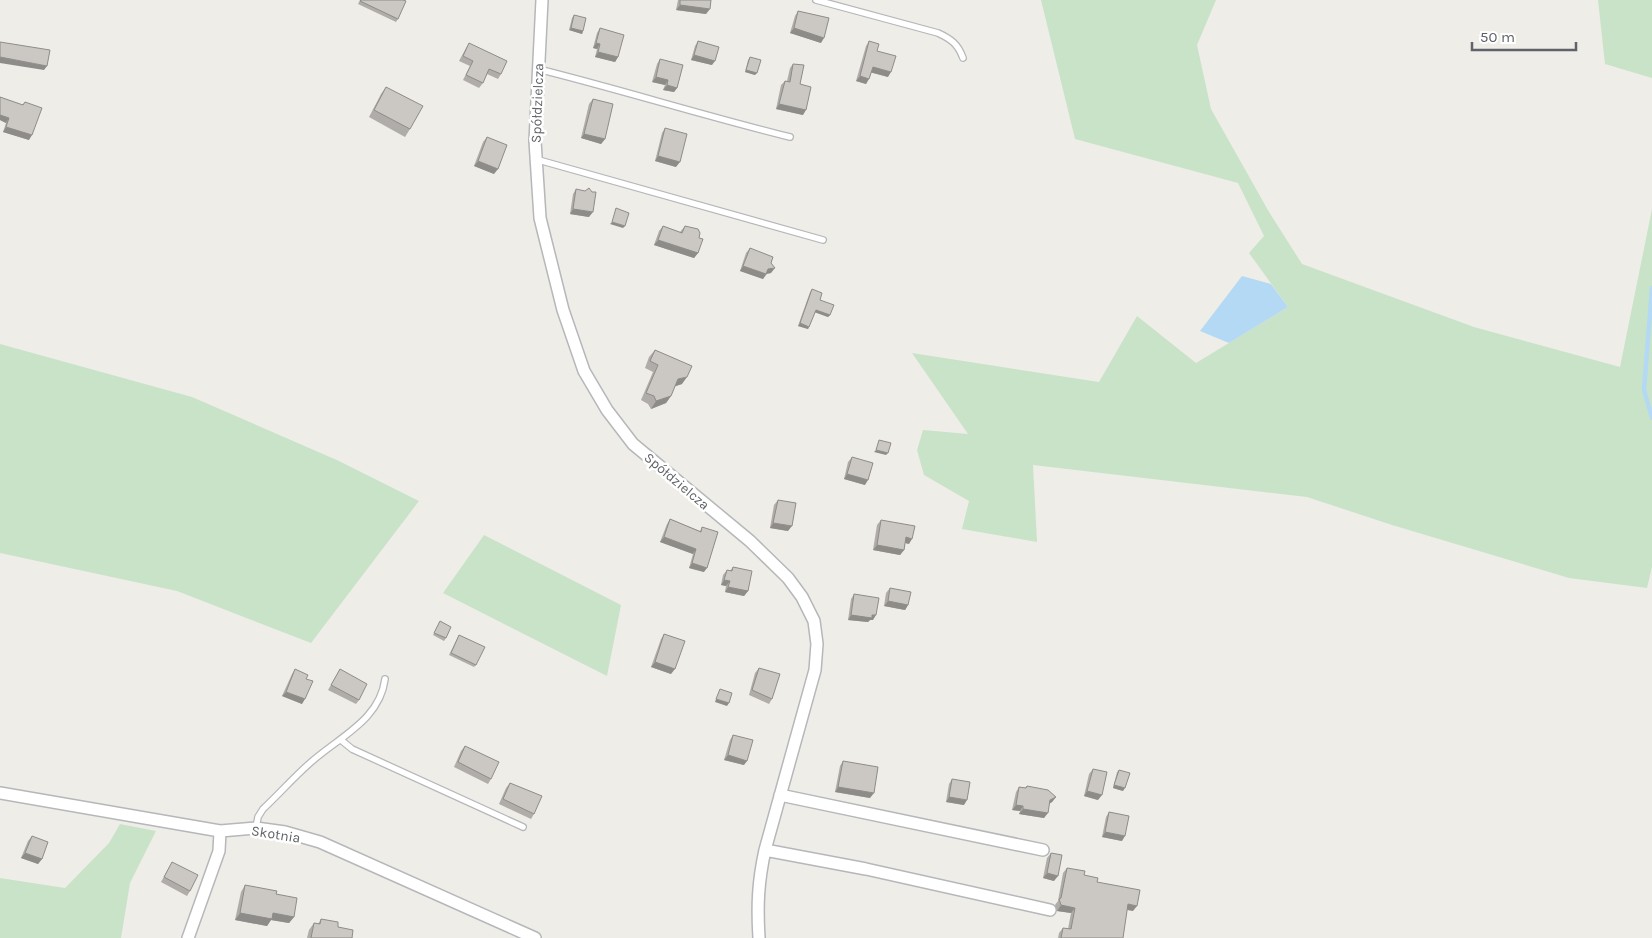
<svg xmlns="http://www.w3.org/2000/svg" width="1652" height="938" viewBox="0 0 1652 938" font-family="Karla,sans-serif">
	<style>
		.green { fill: #c9e3c8 }
		.water { fill: #b3d9f4 }
		.lines { fill: none; stroke-linecap: round; stroke-linejoin: round }
		.stream { stroke: #b3d9f4; stroke-width: 4.5 }
		.lane-casing { stroke: #b5b7ba; stroke-width: 8 }
		.street-casing { stroke: #b5b7ba; stroke-width: 14 }
		.lane { stroke: #fff; stroke-width: 5.5 }
		.street { stroke: #fff; stroke-width: 11 }
		.wall { fill: #afaca9 }
		.shaded-wall { fill: #8e8c89 }
		.building { fill: #cbc8c4; stroke: #8e8c89 }
		.labels { text-anchor: middle; stroke-width: 5; stroke-linejoin: round; paint-order: stroke }
		.street-label { font-size: 14px; fill: #5f6266; stroke: #fff }
	</style>
	<rect width="100%" height="100%" fill="#efede8"/>
	<path class="green" d="M1041,0H1216L1197,45L1211,109L1269,212L1302,264L1474,327L1620,367L1652,209V567L1647,588L1569,578L1392,525L1307,497L1033,465L1037,542L962,529L969,501L924,475L917,450L923,430L968,434L912,353L1099,382L1137,316L1196,363L1288,307L1249,253L1264,236L1238,183L1075,139Z
		M1598,0H1652V78L1605,64Z
		M0,344L192,397L339,461L419,501L311,643L177,591L0,553Z
		M484,535L621,605L607,676L443,593Z
		M120,824L156,831L130,883L121,938H0V878L65,888L109,843Z"/>
	<path class="water" d="M1242,276L1271,284L1288,307L1229,343L1200,331Z"/>
	<g class="lines">
		<path class="stream" d="M1652,288L1644,390L1652,418"/>
		<defs>
			<path id="lane" d="M816,0L938,33C951,39 958,44 963,58
				M538,69C622,90 705,116 790,137
				M535,159L823,240
				M341,740L352,749L523,827
				M256,828L258,817L263,809C279,794 294,777 310,763C339,737 380,720 385,679"/>
			<path id="street" d="M542,0L535,141L540,218L563,310L584,371L607,410L633,444L750,541L788,578L802,597L814,621L817,644L815,670L765,850C758,882 757,906 759,938
				M0,793L220,831L256,828L285,832L320,842L535,938
				M780,795L1043,850
				M765,850L866,869L1050,910
				M188,938L219,851L220,831"/>
		</defs>
		<use href="#lane" class="lane-casing"/>
		<use href="#street" class="street-casing"/>
		<use href="#lane" class="lane"/>
		<use href="#street" class="street"/>
	</g>
	<path class="wall" d="M360,0H403L398,19L396,22L358,4Z
		M678,0H711L706,14L676,10Z
		M798,11L821,43L790,33L795,16Z
		M574,15L583,31L582,34L569,30L572,18Z
		M600,28L618,57L615,62L595,57L597,49L593,48L597,33Z
		M698,41L712,65L691,60L695,46Z
		M869,41L877,51L888,77L871,72L866,84L856,81L866,46Z
		M469,43L501,74L498,79L487,74L483,83L479,88L463,80L470,66L459,61L466,48Z
		M750,57L755,75L745,72L748,60Z
		M660,59L677,88L674,92L663,90L665,85L652,82L657,64Z
		M793,64L800,84L803,115L776,109L781,85L785,81H787L790,68Z
		M386,87L410,129L405,137L369,117L381,94Z
		M0,97L22,105L25,102L29,140L3,132L6,123L0,120Z
		M593,99L605,139L601,144L581,138L589,104Z
		M665,128L676,167L655,161L662,133Z
		M487,137L494,174L474,166L483,142Z
		M576,189L589,217L570,214L573,194Z
		M663,226L680,232L685,226L699,238L698,253L694,258L654,245L659,231Z
		M750,248L771,263V273L767,274L763,279L740,271L746,253Z
		M812,289L830,315L828,317L815,312L808,329L798,326L810,292Z
		M655,350L682,384L675,386L671,396L666,403L651,409L648,404L641,400L653,372L645,368L649,357Z
		M852,457L865,485L844,479L848,462Z
		M778,500L788,531L770,528L774,505Z
		M670,519L700,531L702,527L704,572L689,568L693,554L660,542L667,524Z
		M881,520L909,544L905,543L904,550L900,555L873,550L877,525Z
		M733,567L748,591L744,596L725,592L726,586L721,585L723,575L727,570L730,571Z
		M890,588L908,605L905,610L884,606L886,593Z
		M854,594L873,620H870L868,622L848,620L851,599Z
		M440,621L446,638L444,641L433,635Z
		M664,634L671,674L651,667L661,639Z
		M459,635L476,665L474,667L449,655Z
		M759,668L772,699L769,704L749,695L755,673Z
		M295,669L306,679L302,704L282,696L292,674Z
		M340,669L359,700L356,704L328,690Z
		M733,735L744,765L724,760L730,740Z
		M465,746L491,779L488,784L454,767L461,751Z
		M843,761L870,798L835,792L840,766Z
		M1093,769L1098,800L1084,796L1089,774Z
		M1119,770L1123,791L1113,788L1117,772Z
		M952,779L964,805L946,802L949,784Z
		M510,783L534,814L531,819L499,804L506,788Z
		M1027,786L1056,797L1052,802L1049,804L1044,818L1019,814L1020,811L1012,810L1016,792L1019,787L1025,788Z
		M1109,812L1122,841L1102,837L1106,817Z
		M32,836L42,859L38,864L21,858L28,841Z
		M1051,853L1054,881L1043,878L1047,858Z
		M172,862L190,891L187,896L161,882Z
		M1067,868L1097,882L1133,911L1127,910L1123,938H1058L1059,933L1063,928L1068,929L1071,913L1057,911L1055,905L1058,901L1063,873Z
		M245,885L276,894L294,917L289,923L271,920L267,926L235,920L241,892Z
		M321,919L338,927L352,938H307L309,930L314,923L318,924Z"/>
	<path class="shaded-wall" d="M680,5L710,9L706,14L676,10Z
		M571,28L583,31L582,34L569,30Z
		M794,28L824,38L821,43L790,33Z
		M596,43L600,44L597,49L593,48Z
		M598,52L618,57L615,62L595,57Z
		M694,55L715,61L712,65L691,60Z
		M0,57L47,66L44,70L0,63Z
		M873,67L891,72L888,77L869,72Z
		M746,70L757,73L755,75L745,72Z
		M860,76L869,79L866,84L856,81Z
		M656,77L668,80L665,85L652,82Z
		M667,85L677,88L674,92L663,90Z
		M779,104L806,110L803,115L776,109Z
		M0,115L9,118L6,123L0,120Z
		M6,127L32,135L29,140L3,132Z
		M584,134L605,139L601,144L581,138Z
		M658,156L680,162L676,167L655,161Z
		M478,161L498,169L494,174L474,166Z
		M573,209L593,212L589,217L570,214Z
		M612,222L625,226L623,228L610,224Z
		M658,240L698,253L694,258L654,245Z
		M743,266L766,274L763,279L740,271Z
		M775,268L771,273L765,274L768,269Z
		M816,310L830,315L828,317L814,312Z
		M800,323L809,327L808,329L798,326Z
		M687,377L682,384L673,387L678,379Z
		M671,396L666,403L651,409L656,401Z
		M876,450L888,453L886,455L874,452Z
		M847,474L868,480L865,485L844,479Z
		M773,523L792,526L788,531L770,528Z
		M664,537L696,549L693,554L660,542Z
		M906,537L912,539L909,544L902,542Z
		M877,545L904,550L900,555L873,550Z
		M692,563L707,568L704,572L689,568Z
		M724,580L730,581L726,586L721,585Z
		M728,587L748,591L744,596L725,592Z
		M888,601L908,605L905,610L884,606Z
		M851,615H876L873,620H870L868,622L848,620Z
		M655,662L675,669L671,674L651,667Z
		M286,692L305,699L302,704L282,696Z
		M716,699L729,703L727,706L715,702Z
		M728,755L747,761L744,765L724,760Z
		M1114,785L1125,788L1123,791L1113,788Z
		M838,787L874,793L870,798L835,792Z
		M1087,791L1102,795L1098,800L1084,796Z
		M949,797L967,800L964,805L946,802Z
		M1056,797L1052,802L1047,805L1050,800Z
		M1016,805L1023,806L1020,811L1012,810Z
		M1023,809L1048,813L1044,818L1019,814Z
		M1105,832L1125,836L1122,841L1102,837Z
		M25,853L42,859L38,864L21,858Z
		M1047,873L1058,876L1054,881L1043,878Z
		M1128,904L1137,906L1133,911L1124,909Z
		M1061,905L1075,908L1071,913L1057,911Z
		M240,913H273L294,917L289,923L271,920L267,926L235,920Z"/>
	<path class="building" d="M361,0H403L406,1L398,19L360,1Z
		M680,0H711L710,9L680,5Z
		M798,11L829,18L824,38L794,28Z
		M574,15L586,18L583,31L571,28Z
		M600,28L624,35L618,57L598,52L600,44L596,43Z
		M698,41L719,47L715,61L694,55Z
		M869,41L879,44L877,51L896,56L891,72L873,67L869,79L860,76Z
		M0,42L50,50L47,66L0,57Z
		M469,43L507,61L501,74L489,69L483,83L466,75L473,61L463,56Z
		M750,57L761,60L757,73L746,70Z
		M660,59L683,65L677,88L667,85L668,80L656,77Z
		M793,64L804,65L800,84L811,87L806,110L779,104L785,81L790,82Z
		M386,87L423,106L410,129L374,110Z
		M0,97L23,105L25,102L42,108L32,135L6,127L9,118L0,115Z
		M593,99L613,104L605,139L584,134Z
		M665,128L687,134L680,162L658,156Z
		M487,137L507,145L498,169L478,161Z
		M589,188L592,192H596L593,212L573,209L576,189L585,191Z
		M616,208L629,213L625,226L612,222Z
		M663,226L682,233L685,226L698,229L700,233L699,238L703,239L698,253L658,240Z
		M750,248L773,257L771,263L775,268L768,269L766,274L743,266Z
		M812,289L822,293L820,300L834,305L830,315L816,310L809,327L800,323Z
		M655,350L692,366L687,377L678,379L671,396L656,401L654,396L646,393L658,365L650,361Z
		M879,440L891,443L888,453L876,450Z
		M852,457L873,463L868,480L847,474Z
		M778,500L796,503L792,526L773,523Z
		M670,519L701,532L702,527L718,532L707,568L692,563L696,549L664,537Z
		M881,520L915,526L912,539L906,537L904,550L877,545Z
		M733,567L752,571L748,591L728,587L730,581L724,580L727,570L732,571Z
		M890,588L911,592L908,605L888,601Z
		M854,594L879,598L876,615H872V618L851,615Z
		M440,621L451,627L446,638L434,633Z
		M664,634L685,641L675,669L655,662Z
		M459,635L485,647L476,665L451,653Z
		M759,668L780,674L772,699L752,690Z
		M295,669L308,675L306,679L313,681L305,699L286,692Z
		M340,669L367,684L359,700L331,685Z
		M720,689L732,693L729,703L716,699Z
		M733,735L753,740L747,761L728,755Z
		M465,746L499,762L491,779L458,762Z
		M843,761L878,767L874,793L838,787Z
		M1093,769L1107,772L1102,795L1087,791Z
		M1119,770L1130,773L1125,788L1114,785Z
		M952,779L970,782L967,800L949,797Z
		M510,783L542,796L534,814L503,799Z
		M1027,786L1048,790L1056,797L1050,800L1048,813L1023,809V806L1016,805L1019,787L1026,788Z
		M1109,812L1129,816L1125,836L1105,832Z
		M32,836L48,842L42,859L25,853Z
		M1051,853L1062,855L1058,876L1047,873Z
		M172,862L198,875L190,891L164,877Z
		M1067,868L1085,871L1084,875L1098,878L1097,882L1140,890L1137,906L1128,904L1123,938H1061L1063,928L1071,929L1075,908L1061,905L1059,899L1061,898Z
		M245,885L277,891L276,894L297,898L294,917L273,913L272,919L240,913Z
		M321,919L338,922V927L353,930L352,938H311L314,923L320,924Z"/>
	<g class="labels">
		<g class="street-label">
			<text transform="translate(537 103) rotate(-88)" y="5">Spółdzielcza</text>
			<text transform="translate(677 481) rotate(40)" y="5">Spółdzielcza</text>
			<text transform="translate(276 834) rotate(9)" y="5">Skotnia</text>
		</g>
	</g>
	<path d="M1472 42v8h104v-8" fill="none" stroke="#5f6266" stroke-width="2.5"/>
	<text x="1480" y="42" font-size="15" fill="#5f6266" stroke="#ffffff" stroke-width="4" paint-order="stroke">50 m</text>
</svg>
